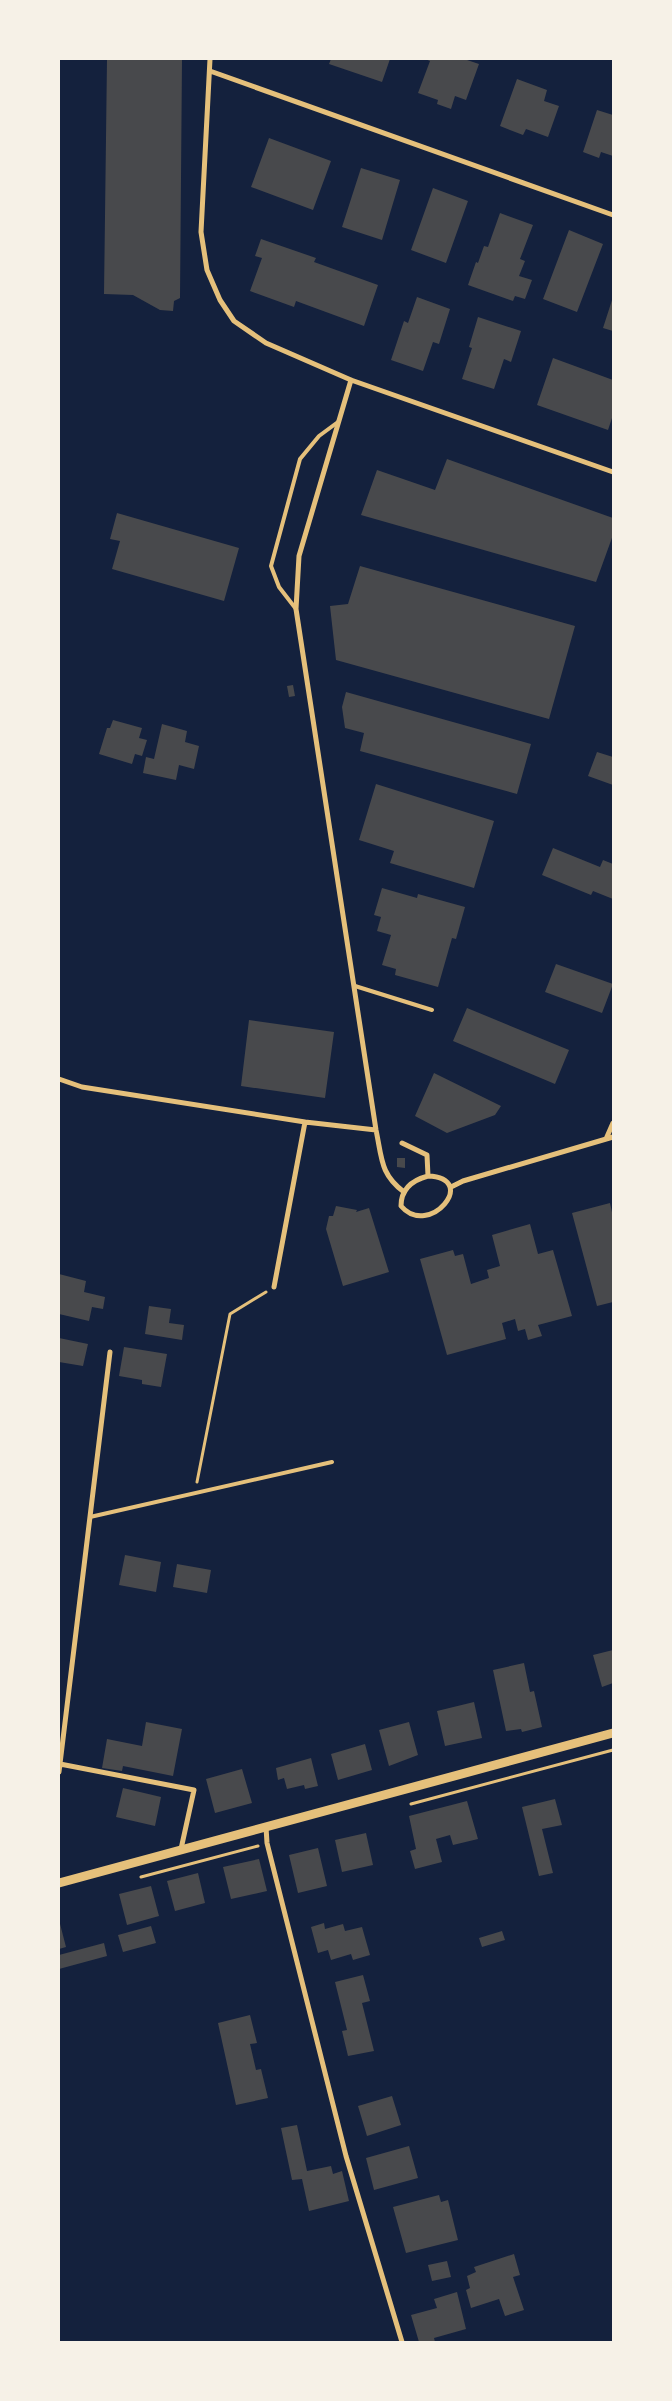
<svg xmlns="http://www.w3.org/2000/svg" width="672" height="2401" viewBox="0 0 672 2401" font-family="Montserrat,sans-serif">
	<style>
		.building { fill: #48494c }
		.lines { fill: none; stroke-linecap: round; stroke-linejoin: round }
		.path { stroke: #e5c07b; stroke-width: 3 }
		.service { stroke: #e5c07b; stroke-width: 4 }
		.minor { stroke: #e5c07b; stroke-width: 5 }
		.tertiary { stroke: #e5c07b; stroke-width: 9 }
	</style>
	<rect width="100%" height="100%" fill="#14213d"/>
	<path class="building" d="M107,59H182L180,298L174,301L173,311L160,310L133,295L104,294Z
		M331,59H390L382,82L329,64Z
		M425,59H464L479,64L466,100L455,96L451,109L437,104L438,100L418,93L430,61Z
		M517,79L547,90L544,101L559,106L548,137L526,129L523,135L500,126Z
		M597,110L613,115V156L601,152L599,158L583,152Z
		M269,138L331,161L313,210L251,187Z
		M361,168L400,180L382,240L342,227Z
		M433,188L468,201L446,263L411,250Z
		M500,213L533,225L520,259L525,261L519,276L532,280L525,299L515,296L513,301L468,285L476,262L478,263L484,246L488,247Z
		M569,230L603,244L577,312L543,299Z
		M261,239L316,258L314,262L378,285L364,326L296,301L294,307L250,291L262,258L255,256Z
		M417,297L450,309L439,344L433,342L423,371L391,360L404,321L408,323Z
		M613,297V331L603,328Z
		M478,317L521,331L511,362L504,359L494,389L462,379L472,348L469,347Z
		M553,358L613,380V415L608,430L537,405Z
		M447,459L613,518V535L596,582L361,515L377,470L435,490Z
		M117,513L239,548L224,601L112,569L120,541L110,539Z
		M360,566L575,626L549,719L336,660L330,606L348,604Z
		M293,685L295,696L289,697L287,686Z
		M346,692L531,744L517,794L360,751L364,733L345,728L342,707Z
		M113,720L142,728L139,738L147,740L142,756L135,754L132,764L99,754L107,728H110Z
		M162,724L187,731L185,742L199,746L194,769L179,765L176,780L143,773L146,757L154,759Z
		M597,752L613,757V785L588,776Z
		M376,784L494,821L474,888L390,863L394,851L359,840Z
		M553,848L600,867L603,860L613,864V899L593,891L591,895L542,875Z
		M382,888L417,898L418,894L465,907L456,939L452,938L438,987L395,975L396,969L382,965L391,935L377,931L381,917L374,915Z
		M556,964L613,984L602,1013L545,992Z
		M467,1008L569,1050L555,1084L453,1041Z
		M249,1020L334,1032L325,1098L241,1086Z
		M434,1073L501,1106L495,1115L447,1133L415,1116Z
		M397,1158H405V1168L397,1167Z
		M610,1203L613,1217V1302L597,1306L572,1213Z
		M336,1206L357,1210L356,1212L369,1208L389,1272L343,1286L326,1229L329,1216H333Z
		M530,1224L538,1254L553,1250L572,1316L538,1325L542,1336L528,1340L525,1329L518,1331L515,1319L502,1323L506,1339L447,1355L420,1259L453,1250L455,1256L463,1254L471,1284L489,1278L487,1270L500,1266L492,1235Z
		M59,1274L86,1281L84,1292L105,1297L103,1309L92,1307L89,1321L59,1314Z
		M149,1306L171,1309L169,1323L184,1325L182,1340L145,1334Z
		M59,1338L88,1344L83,1366L59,1362Z
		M124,1347L167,1354L161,1387L142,1384V1380L119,1376Z
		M125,1555L161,1562L156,1592L119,1585Z
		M177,1564L211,1570L207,1593L173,1587Z
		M613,1650V1683L602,1687L593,1655Z
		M524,1663L530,1692L534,1691L542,1727L522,1732L521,1729L506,1731L493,1670Z
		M474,1702L482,1738L445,1746L437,1711Z
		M146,1722L182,1729L173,1776L123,1766L122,1771L102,1768L107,1739L142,1746Z
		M409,1722L418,1755L389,1766L379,1730Z
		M365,1744L372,1770L338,1780L331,1754Z
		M311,1758L318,1786L305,1789L304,1785L287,1789L284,1778L278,1780L276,1768Z
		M242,1769L252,1803L215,1813L206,1779Z
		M123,1788L161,1797L155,1826L116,1817Z
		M555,1799L562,1825L542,1829L553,1873L539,1876L522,1807Z
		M467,1801L478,1839L453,1845L450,1835L436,1839L442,1862L415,1869L410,1851L416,1849L409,1816Z
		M366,1833L373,1865L342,1872L335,1840Z
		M318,1848L327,1886L298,1893L289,1855Z
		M259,1859L267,1891L231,1899L223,1867Z
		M198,1873L205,1903L175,1911L167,1881Z
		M151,1886L159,1916L127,1925L119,1894Z
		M59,1920L66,1947L59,1949Z
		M324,1923L325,1929L343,1924L345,1931L362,1927L370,1955L353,1960L351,1954L331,1960L328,1950L318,1953L311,1927Z
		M151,1926L156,1943L123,1952L118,1935Z
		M502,1931L505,1940L482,1947L479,1938Z
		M104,1943L107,1956L59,1969V1955Z
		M363,1975L370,2001L362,2003L374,2051L348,2056L342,2031L347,2030L335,1982Z
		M250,2015L257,2043L250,2044L256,2070L261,2069L268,2098L236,2105L218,2023Z
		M392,2096L401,2125L367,2136L358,2106Z
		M297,2125L307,2171L331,2166L333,2174L342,2171L349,2201L309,2211L302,2179L292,2180L281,2128Z
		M409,2146L418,2178L374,2190L366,2158Z
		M439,2195L441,2202L448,2200L458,2240L406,2253L393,2207Z
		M514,2254L520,2275L513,2277L524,2310L505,2316L499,2299L471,2308L466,2290L470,2288L467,2276L476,2272L474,2267Z
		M447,2261L451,2277L432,2281L428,2265Z
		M457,2292L466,2329L434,2338L435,2342H419L411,2315L437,2308L434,2299Z"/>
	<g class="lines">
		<path class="path" d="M197,1482L230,1314L266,1292
			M411,1804L613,1750
			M141,1877L258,1846"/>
		<path class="service" d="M296,609L279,587L271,566L300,459L319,436L338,422
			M355,986L432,1010
			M90,1517L332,1462"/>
		<path class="minor" d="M210,59L201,232L207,270L220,300L234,321L266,343L351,380L613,472
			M210,71L613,215
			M351,380L299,556L296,609L376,1130C382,1158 380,1174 404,1192
			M59,1079L82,1087L305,1122L376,1130
			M606,1139L613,1123
			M402,1143L427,1155L428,1176
			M428,1176C480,1178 429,1239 401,1206C401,1188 413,1180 428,1176Z
			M451,1187L463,1181L613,1137
			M274,1287L305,1122
			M60,1764L194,1790L181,1849
			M59,1772L110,1352
			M266,1827L267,1843L346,2156L402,2342"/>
		<path class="tertiary" d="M59,1883L613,1733"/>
	</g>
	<rect width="672" height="2401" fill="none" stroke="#f6f1e7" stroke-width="120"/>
</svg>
